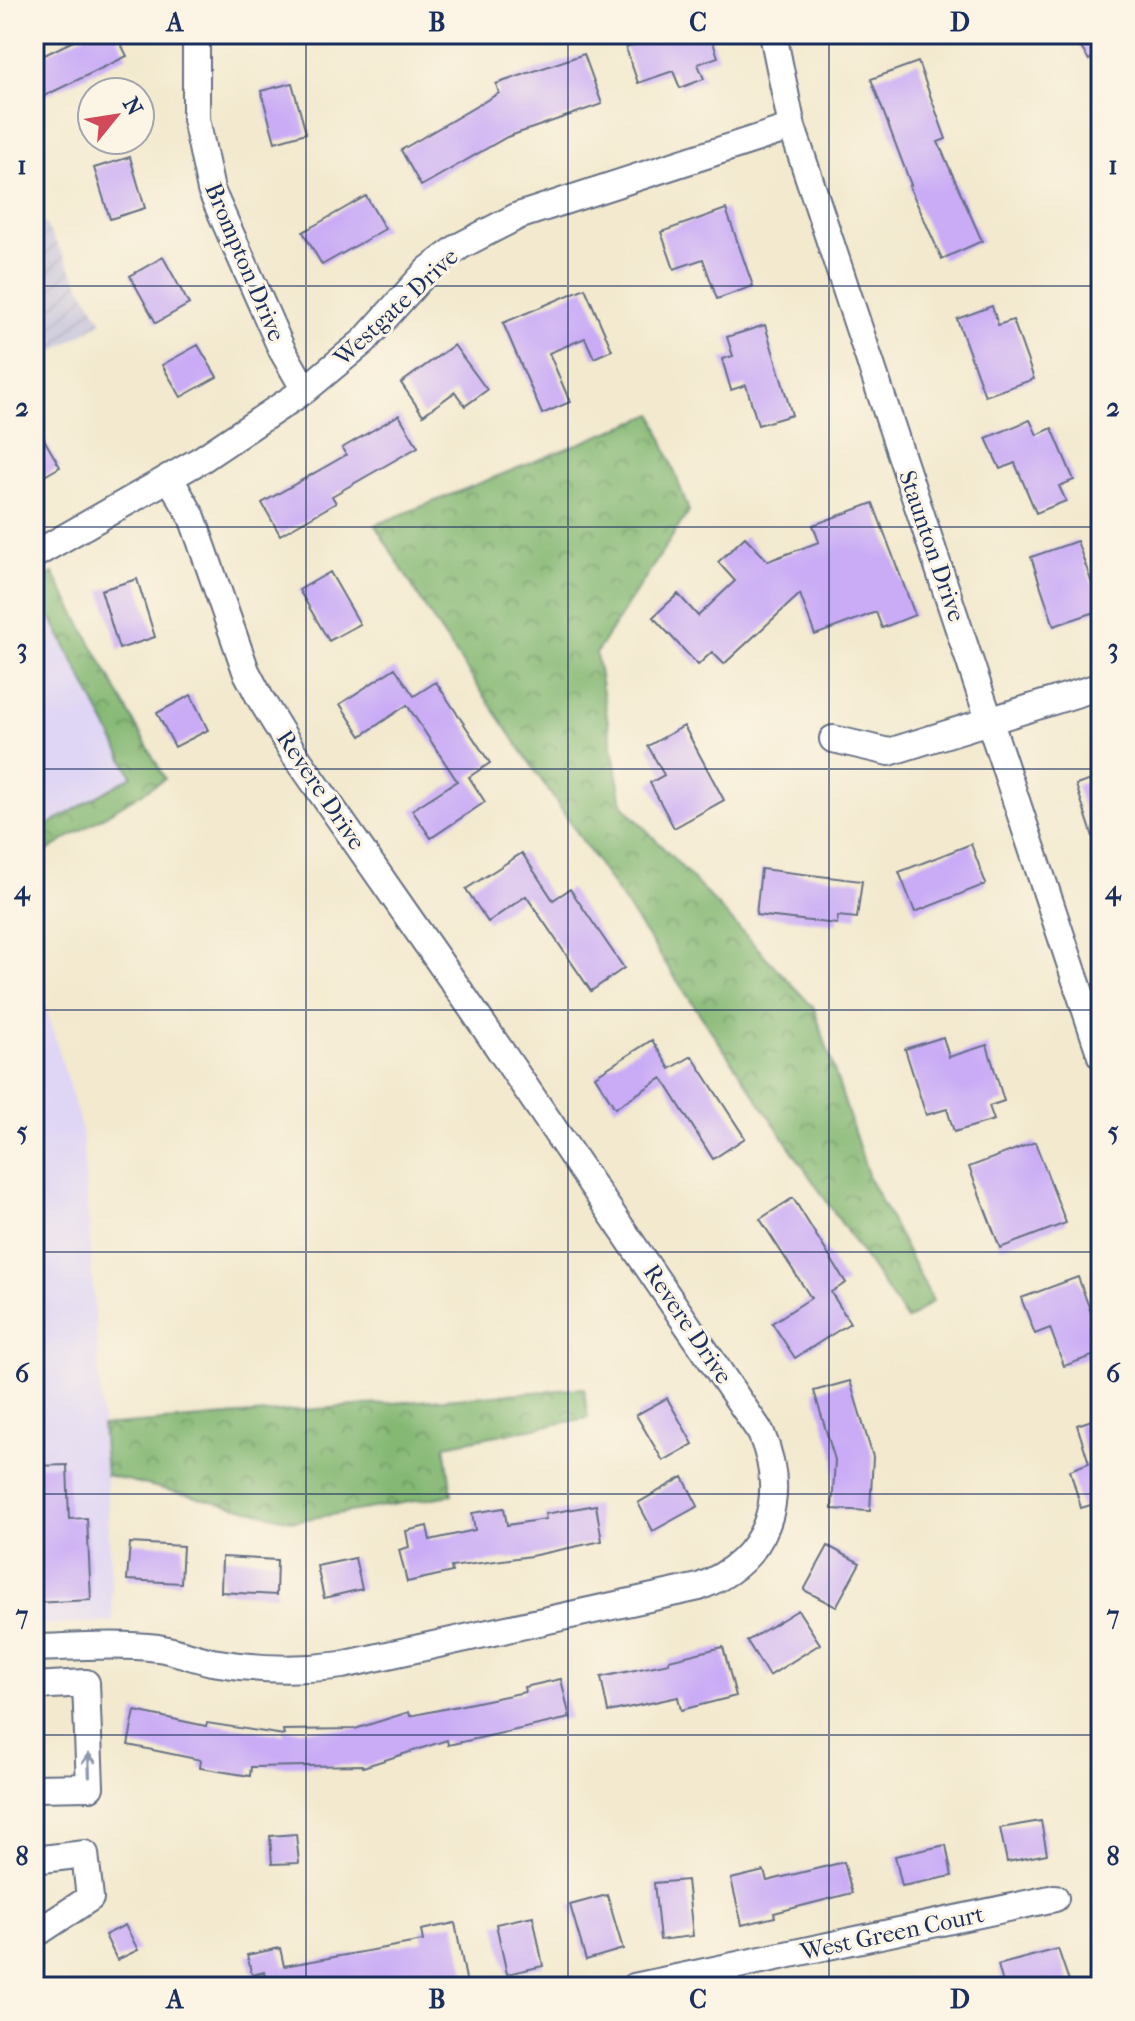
<svg xmlns="http://www.w3.org/2000/svg" width="1135" height="2021" viewBox="0 0 1135 2021" font-family="'IM FELL French Canon',serif">
	<style>
		.built { fill: #dfd5f5 }
		.industrial { fill: url(#industrial-furrows) }
		.forest { fill: url(#forest-crowns); stroke: #507468; stroke-width: 2 }
		.building { fill: #c9abf6 }
		.lines { fill: none; stroke-linecap: round; stroke-linejoin: round }
		.minor-casing { stroke: #667085; stroke-width: 30 }
		.minor { stroke: #fff; stroke-width: 26 }
		.oneway { stroke: #8d97ae }
		.grid { fill: none; stroke: #1b2f5e; stroke-width: 2; stroke-opacity: 0.55 }
		.labels { text-anchor: middle; stroke-width: 6; stroke-linejoin: round; paint-order: stroke }
		.street-label { font-size: 24px; fill: #1b2f5e; stroke: #fcf5e5 }
		.neatline { fill: none; stroke: #1b2f5e; stroke-width: 3 }
		.grid-label { font-size: 26px; text-anchor: middle; font-weight: bold; fill: #1b2f5e }
	</style>
	<defs>
		<pattern id="industrial-furrows" width="10" height="10" patternUnits="userSpaceOnUse" patternTransform="scale(2)"><rect width="10" height="10" fill="#c3c1db"/><path d="M-1 1l2-2M0 10L10 0M9 11l2-2" fill="none" stroke="#a7a6be"/></pattern>
		<pattern id="forest-crowns" width="20" height="18" patternUnits="userSpaceOnUse" patternTransform="scale(2)"><rect width="20" height="18" fill="#84b873"/><path d="M2 6a3 3 0 1 1 6 0M12 15a3 3 0 1 1 6 0" fill="none" stroke="#6b9662"/></pattern>
	</defs>
	<rect width="100%" height="100%" fill="#fcf5e5"/>
	<filter id="ink" filterUnits="userSpaceOnUse"><feTurbulence type="fractalNoise" baseFrequency=".0125" numOctaves="2"/><feDisplacementMap in="SourceGraphic" scale="16" xChannelSelector="R" yChannelSelector="G"/><feConvolveMatrix kernelMatrix="1 2 1 2 8 2 1 2 1" color-interpolation-filters="sRGB"/></filter>
	<filter id="wash" filterUnits="userSpaceOnUse"><feTurbulence type="fractalNoise" baseFrequency=".006" numOctaves="4" result="noise"/><feDisplacementMap in="SourceGraphic" scale="32" xChannelSelector="R" yChannelSelector="G"/><feGaussianBlur stdDeviation="1.8" result="paint"/><feColorMatrix in="noise" values="0 0 0 0 0 0 0 0 0 0 0 0 0 0 0 0 0 1.4 0 .05"/><feComposite in="paint" operator="in"/></filter>
	<g filter="url(#wash)">
		<rect width="100%" height="100%" fill="#f2e9ce"/>
		<path class="built" d="M34,584L132,776L34,833Z
			M34,974L43,996L82,1131L106,1475L113,1622L34,1625Z"/>
		<path class="industrial" d="M34,205L102,322L34,363Z"/>
		<path class="forest" d="M653,414L689,511L596,653L622,804L814,1008L869,1178L933,1301L907,1320L431,617L375,525Z
			M53,573L165,779L34,859V833L132,776L34,584Z
			M584,1388L588,1418L445,1445L452,1495L294,1521L106,1475L102,1426Z"/>
		<g id="blocks">
			<path class="building" d="M88,34H116L127,56L34,101V60Z
				M666,34H710L718,57L698,64L704,79L680,88L673,71L638,83L626,48Z
				M1072,34H1101V52L1089,60Z
				M584,54L602,104L507,137L421,186L401,150L499,93L496,84Z
				M918,62L946,139L938,142L982,241L942,259L909,186L911,185L871,79Z
				M292,83L306,133L275,142L261,91Z
				M130,157L145,208L110,219L94,168Z
				M366,196L385,229L322,265L303,232Z
				M726,209L753,286L717,299L703,259L674,269L661,232Z
				M163,257L189,304L156,323L130,276Z
				M585,288L612,350L594,358L585,338L549,353L570,402L542,414L503,323Z
				M992,306L998,325L1013,320L1034,379L985,396L957,319Z
				M765,325L792,415L758,425L746,385L731,390L722,359L733,356L727,337Z
				M198,345L217,377L181,397L162,365Z
				M454,345L487,390L465,406L455,392L423,415L401,383Z
				M399,415L418,447L332,496L336,503L280,535L262,503L346,455L342,448Z
				M1030,420L1037,435L1052,428L1074,480L1059,486L1066,501L1036,513L1015,463L1000,469L986,438Z
				M34,422L60,467L34,482Z
				M873,503L915,615L882,628L876,612L815,635L800,594L724,664L712,652L698,665L653,617L678,594L698,616L735,581L718,562L745,537L768,561L819,542L813,525Z
				M1077,541L1095,592L1101,590V610L1054,626L1031,557Z
				M330,572L360,624L329,641L299,590Z
				M137,579L155,637L119,649L101,590Z
				M395,668L414,696L436,682L490,763L469,777L485,802L431,838L412,810L457,781L407,705L361,736L340,704Z
				M191,695L208,730L175,747L157,713Z
				M684,726L724,800L674,828L650,783L664,775L648,746Z
				M1101,777V848L1097,849L1076,785Z
				M971,844L986,884L915,912L899,872Z
				M522,853L553,900L570,889L624,968L591,991L526,896L488,922L466,889Z
				M761,869L862,881L857,918L838,916L837,924L756,915Z
				M943,1037L949,1057L987,1045L1004,1101L989,1106L994,1120L954,1132L947,1109L926,1115L905,1049Z
				M652,1040L670,1069L692,1056L745,1138L713,1159L662,1078L615,1108L595,1076Z
				M1035,1142L1066,1223L1000,1248L969,1167Z
				M793,1198L846,1283L831,1292L850,1323L795,1358L772,1323L811,1298L760,1219Z
				M1078,1277L1101,1340V1353L1064,1366L1050,1328L1035,1334L1021,1298Z
				M850,1381L873,1457L870,1511L832,1509L835,1460L814,1391Z
				M667,1398L693,1444L663,1461L636,1415Z
				M1101,1417V1502L1081,1508L1070,1470L1089,1463L1077,1425Z
				M67,1465L69,1519L87,1518L91,1600L34,1603V1466Z
				M683,1477L698,1506L653,1531L638,1503Z
				M596,1505L602,1541L531,1556L451,1567L452,1572L407,1582L399,1550L409,1547L406,1531L427,1526L430,1540L475,1530L472,1513L504,1508L507,1525L546,1519L545,1514Z
				M130,1543L183,1546L181,1583L127,1580Z
				M828,1546L860,1563L836,1607L804,1590Z
				M222,1557L277,1560L276,1595L221,1592Z
				M355,1558L362,1589L324,1598L317,1566Z
				M798,1610L820,1644L769,1676L747,1641Z
				M723,1647L736,1696L681,1710L678,1697L608,1712L601,1677L669,1663V1660Z
				M561,1679L570,1718L448,1745L447,1740L363,1767L362,1765L251,1767L250,1776L200,1768L201,1760L128,1745L135,1711L206,1726L207,1723L284,1735L283,1730L355,1729L409,1712L410,1716L525,1692L524,1687Z
				M1041,1821L1047,1854L1007,1862L1000,1828Z
				M296,1834L299,1863L272,1864L270,1836Z
				M946,1845L952,1876L902,1886L895,1856Z
				M844,1862L852,1893L774,1913L775,1917L742,1925L731,1879L764,1871L767,1881Z
				M687,1880L693,1936L660,1940L654,1883Z
				M607,1895L623,1949L586,1960L570,1905Z
				M533,1916L543,1966L507,1974L496,1924Z
				M455,1923L467,1984L450,1987H267L264,1972L252,1975L247,1955L280,1948L284,1966L423,1941L421,1930Z
				M125,1925L138,1950L117,1960L105,1935Z
				M1058,1949L1071,1987H1004L998,1965Z"/>
		</g>
	</g>
	<g filter="url(#ink)">
		<use href="#blocks" fill-opacity="0" stroke="#667085" stroke-width="2"/>
		<g class="lines">
			<defs>
				<path id="minor" d="M196,34V119L211,190L282,350L305,390
					M773,34L792,127L1101,1056
					M34,555L202,459L305,390L364,341L428,270L460,246L518,216L792,127
					M833,739L889,752L1101,686
					M34,1648C75,1647 117,1643 158,1648C177,1651 194,1658 212,1662C257,1670 297,1671 342,1665L699,1587C768,1560 789,1499 761,1433L466,1000L293,752L260,698L246,671L192,517L169,477
					M34,1686L86,1683L90,1787L34,1788
					M34,1860L85,1854L90,1898L34,1935
					M634,1987L1055,1898"/>
			</defs>
			<use href="#minor" class="minor-casing"/>
			<use href="#minor" class="minor"/>
		</g>
		<defs><path id="oneway-shaft" d="M-6 0H5M1.5-3L5.5 0L1.5 3" fill="none" stroke-width="1.6" stroke-linecap="round" stroke-linejoin="round" transform="scale(2)"/></defs>
		<use class="oneway" href="#oneway-shaft" transform="translate(89 1765) rotate(-92)"/>
	</g>
	<path class="grid" d="M306,34V1987M568,34V1987M829,34V1987M34,286H1101M34,527H1101M34,769H1101M34,1010H1101M34,1252H1101M34,1494H1101M34,1735H1101"/>
	<g class="labels">
		<g class="street-label">
			<text transform="translate(245 262) rotate(67)" y="8">Brompton Drive</text>
			<text transform="translate(396 307) rotate(-43)" y="8">Westgate Drive</text>
			<text transform="translate(932 546) rotate(71)" y="8">Staunton Drive</text>
			<text transform="translate(321 790) rotate(56)" y="8">Revere Drive</text>
			<text transform="translate(688 1324) rotate(56)" y="8">Revere Drive</text>
			<text transform="translate(892 1933) rotate(-12)" y="8">West Green Court</text>
		</g>
	</g>
	<rect width="1135" height="2021" fill="none" stroke="#fcf5e5" stroke-width="88"/>
	<g transform="translate(116 116) rotate(60)"><circle r="38" fill="#fcf5e5" stroke="#a2a6af" stroke-width="2"/>
	<path d="M0-6L14 30L0 20L-14 30Z" fill="#d1495b"/>
	<text y="-12" font-size="22" font-weight="bold" text-anchor="middle" fill="#1b2f5e">N</text>
	</g>
	<rect x="44" y="44" width="1047" height="1933" class="neatline"/>
	<g class="grid-label">
		<text x="175" y="31">A</text>
		<text x="437" y="31">B</text>
		<text x="698" y="31">C</text>
		<text x="960" y="31">D</text>
		<text x="22" y="174">1</text>
		<text x="1113" y="174">1</text>
		<text x="22" y="416">2</text>
		<text x="1113" y="416">2</text>
		<text x="22" y="657">3</text>
		<text x="1113" y="657">3</text>
		<text x="22" y="899">4</text>
		<text x="1113" y="899">4</text>
		<text x="22" y="1140">5</text>
		<text x="1113" y="1140">5</text>
		<text x="22" y="1382">6</text>
		<text x="1113" y="1382">6</text>
		<text x="22" y="1624">7</text>
		<text x="1113" y="1624">7</text>
		<text x="22" y="1865">8</text>
		<text x="1113" y="1865">8</text>
		<text x="175" y="2008">A</text>
		<text x="437" y="2008">B</text>
		<text x="698" y="2008">C</text>
		<text x="960" y="2008">D</text>
	</g>
</svg>
